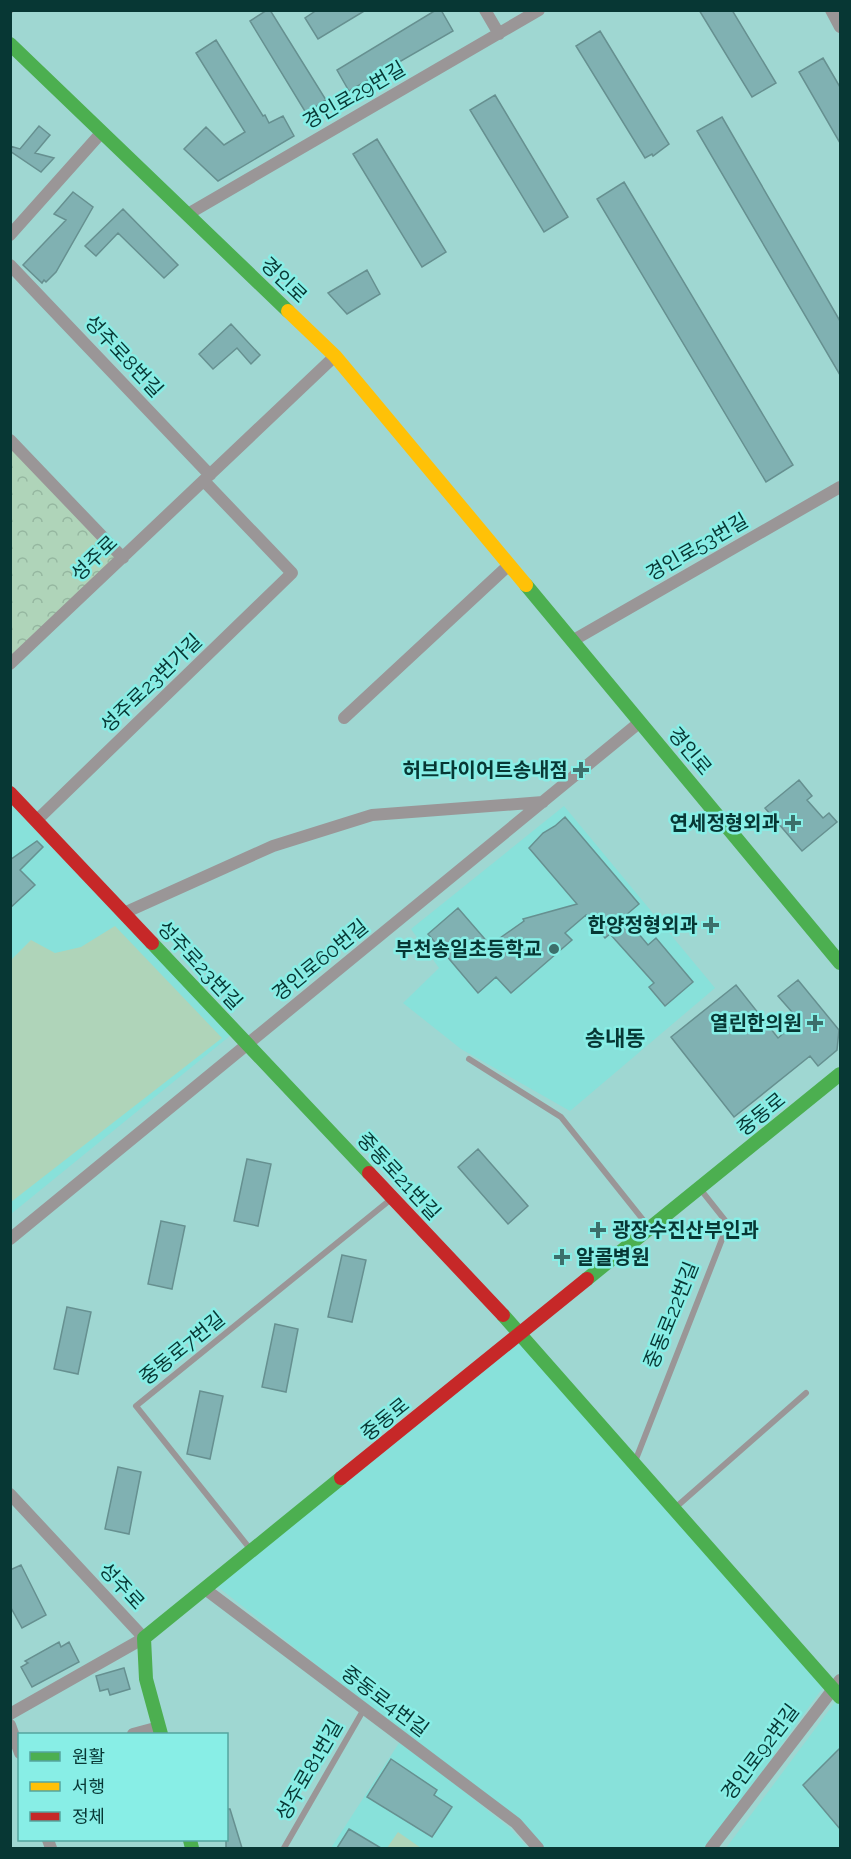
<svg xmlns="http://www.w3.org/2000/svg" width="851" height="1859" viewBox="0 0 851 1859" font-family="Raleway,'Noto Sans KR',sans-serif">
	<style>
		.built { fill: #88e1da }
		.park { fill: url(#park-crowns) }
		.pitch { fill: #afd4b9 }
		.building { fill: #80b1b2; stroke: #669090; stroke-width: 1.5 }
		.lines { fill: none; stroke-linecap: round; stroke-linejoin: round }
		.lane { stroke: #9a9697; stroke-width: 6 }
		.street { stroke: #9a9697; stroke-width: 12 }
		.fast { stroke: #4caf50; stroke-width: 14 }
		.slow { stroke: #ffc107; stroke-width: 14 }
		.jam { stroke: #c62828; stroke-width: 14 }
		.poi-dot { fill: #3c6f6b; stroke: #88eee6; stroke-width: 2 }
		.labels { text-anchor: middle; stroke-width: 5; stroke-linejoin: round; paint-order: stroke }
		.street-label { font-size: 20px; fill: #073734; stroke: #88eee6 }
		.poi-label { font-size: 20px; font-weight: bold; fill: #073734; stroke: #88eee6; text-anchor: end }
		.quarter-label { font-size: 22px; font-weight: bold; fill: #073734; stroke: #88eee6 }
	</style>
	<defs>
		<pattern id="park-crowns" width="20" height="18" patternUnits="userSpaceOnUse" patternTransform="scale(1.5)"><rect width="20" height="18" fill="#afd4b9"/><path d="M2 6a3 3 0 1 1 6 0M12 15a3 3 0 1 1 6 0" fill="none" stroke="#95b7a0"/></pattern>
	</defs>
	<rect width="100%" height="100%" fill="#9fd7d2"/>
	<path class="built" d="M11,804L231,1035L11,1214Z
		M564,806L715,988L570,1111L461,1049L403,1003L439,968L411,929Z
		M521,1334L827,1682L707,1848H539L516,1823L213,1583Z
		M836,1701L840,1706V1848H726Z
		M399,1743L430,1764L511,1829L528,1848H331Z"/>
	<path class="park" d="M11,446L118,558L11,658Z"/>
	<path class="pitch" d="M115,926L222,1038L11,1202V960L31,940L55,953L81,947Z
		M398,1832L421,1848H387Z"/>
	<path class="building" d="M267,10H270L326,100L306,113L250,21Z
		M317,10H366L318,39L305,18Z
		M436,10H441L453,31L349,91L337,70Z
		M699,10H732L776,83L752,97Z
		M600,31L669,144L653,156L652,154L645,158L576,46Z
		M216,40L263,116L265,115L269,123L283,116L294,136L218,181L184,149L206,127L224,145L245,132L196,53Z
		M823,58L840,87V143L799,72Z
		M495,95L568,217L544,232L470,110Z
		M722,117L840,321V375L697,131Z
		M39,126L50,135L35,153L54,158L41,172L10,151V146L20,149Z
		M377,139L446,252L422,267L353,154Z
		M624,182L793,465L766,482L597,199Z
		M73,192L93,207L56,272L46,282L44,280L42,283L23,265L66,220L54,214Z
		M123,209L178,265L164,278L118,233L96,256L85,246Z
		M367,270L380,294L347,314L328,293Z
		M231,324L260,355L251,364L237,348L213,369L199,354Z
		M799,780L812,796L807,800L823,818L829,813L837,822L802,851L765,808Z
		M565,817L639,904L626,915L629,919L627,920L648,945L656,938L693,982L665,1006L649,987L654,983L610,934L605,938L586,915L565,933L572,940L511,993L496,977L478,993L428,934L458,908L490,945L524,921L523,919L577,904L529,848L543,833L555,826Z
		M37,841L43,847L20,870L35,885L10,908V860Z
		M798,980L839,1030L837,1050L818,1066L810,1056L734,1117L671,1037L736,985L778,1038L799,1020L778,996Z
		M478,1149L528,1206L508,1224L458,1167Z
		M247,1159L271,1164L258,1226L234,1221Z
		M161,1221L185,1226L172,1289L148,1284Z
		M342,1255L366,1260L352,1322L328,1317Z
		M67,1307L91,1312L78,1374L54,1369Z
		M275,1324L298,1329L286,1392L262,1387Z
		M200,1391L223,1396L210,1459L187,1454Z
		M118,1467L141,1472L129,1534L105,1529Z
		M21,1565L46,1615L22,1628L10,1606V1570Z
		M59,1642L61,1647L69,1642L79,1662L32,1687L21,1667L28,1663L25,1661Z
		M124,1668L130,1689L110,1695L108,1689L100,1691L96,1676Z
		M840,1748V1829L803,1785Z
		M391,1759L437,1790L434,1795L452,1807L432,1837L367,1797Z
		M226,1809H230L242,1848H226Z
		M349,1829L381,1848H337Z"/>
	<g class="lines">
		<path class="lane" d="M10,11L11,10
			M469,1059L561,1117L648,1226
			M636,1459L728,1224L701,1190
			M675,1508L806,1393
			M251,1550L136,1406L390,1200
			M284,1848L364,1709"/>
		<path class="street" d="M485,10L499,34
			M831,10L840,27
			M188,214L539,10
			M10,235L102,132
			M10,265L210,475
			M10,440L123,558
			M572,641L840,487
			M10,664L335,356
			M344,718L509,565
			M36,821L292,573L204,481
			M124,913L273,846L372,815L543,802
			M10,1239L640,722
			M10,1494L144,1638L10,1714
			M205,1589L516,1823L538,1848
			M10,1725L20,1753
			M133,1734L159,1727
			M48,1840L51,1848
			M711,1848L840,1680"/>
		<path class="fast" d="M10,44L288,311
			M526,585L840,963
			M152,943L369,1173
			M587,1279L840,1074
			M503,1315L840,1697
			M161,1734L146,1679L144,1638L341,1478
			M190,1840L192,1848"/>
		<path class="slow" d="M288,311L335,356L526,585"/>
		<path class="jam" d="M10,793L152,943
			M369,1173L503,1315
			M341,1478L587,1279"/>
	</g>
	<g class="poi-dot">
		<path d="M578 761h6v6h6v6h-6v6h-6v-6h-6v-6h6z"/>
		<path d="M790 814h6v6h6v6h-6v6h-6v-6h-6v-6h6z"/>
		<path d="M708 916h6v6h6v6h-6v6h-6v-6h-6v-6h6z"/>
		<circle cx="554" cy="949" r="6"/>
		<path d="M812 1014h6v6h6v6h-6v6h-6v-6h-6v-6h6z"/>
		<path d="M595 1221h6v6h6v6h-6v6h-6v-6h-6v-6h6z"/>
		<path d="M559 1248h6v6h6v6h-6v6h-6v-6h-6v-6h6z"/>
	</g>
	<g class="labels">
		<g class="street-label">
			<text transform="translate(354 95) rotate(-30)" y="7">경인로29번길</text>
			<text transform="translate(284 280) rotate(44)" y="7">경인로</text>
			<text transform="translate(124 356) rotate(47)" y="7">성주로8번길</text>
			<text transform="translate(697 547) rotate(-30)" y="7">경인로53번길</text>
			<text transform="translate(94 558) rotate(-44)" y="7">성주로</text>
			<text transform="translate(151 683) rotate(-44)" y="7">성주로23번가길</text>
			<text transform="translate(690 751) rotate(50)" y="7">경인로</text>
			<text transform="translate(320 960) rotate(-39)" y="7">경인로60번길</text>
			<text transform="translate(200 965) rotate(47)" y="7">성주로23번길</text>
			<text transform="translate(761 1114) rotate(-39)" y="7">중동로</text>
			<text transform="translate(399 1176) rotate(47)" y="7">중동로21번길</text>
			<text transform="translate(671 1315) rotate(-68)" y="7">중동로22번길</text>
			<text transform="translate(182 1348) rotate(-39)" y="7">중동로7번길</text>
			<text transform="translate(385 1419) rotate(-39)" y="7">중동로</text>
			<text transform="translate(122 1586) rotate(47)" y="7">성주로</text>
			<text transform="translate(385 1701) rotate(37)" y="7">중동로4번길</text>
			<text transform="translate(760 1752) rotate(-53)" y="7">경인로92번길</text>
			<text transform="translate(309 1770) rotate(-60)" y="7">성주로81번길</text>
		</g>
		<g class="poi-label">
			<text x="568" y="777">허브다이어트송내점</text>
			<text x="780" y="830">연세정형외과</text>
			<text x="698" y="932">한양정형외과</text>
			<text x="542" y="956">부천송일초등학교</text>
			<text x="802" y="1030">열린한의원</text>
			<text x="612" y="1237" text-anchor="start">광장수진산부인과</text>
			<text x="576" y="1264" text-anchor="start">알콜병원</text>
		</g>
		<g class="quarter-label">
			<text x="615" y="1046">송내동</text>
		</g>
	</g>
	<rect width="851" height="1859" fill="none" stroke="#073734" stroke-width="24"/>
	<rect x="18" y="1733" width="210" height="108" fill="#88eee6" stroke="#54a59f" stroke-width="1.5"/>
	<rect x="30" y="1752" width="30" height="9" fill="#4caf50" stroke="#54a59f" stroke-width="1.5"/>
	<text x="72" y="1763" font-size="18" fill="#073734">원활</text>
	<rect x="30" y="1782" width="30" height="9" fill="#ffc107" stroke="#54a59f" stroke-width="1.5"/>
	<text x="72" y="1793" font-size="18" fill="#073734">서행</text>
	<rect x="30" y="1812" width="30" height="9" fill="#c62828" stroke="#54a59f" stroke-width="1.5"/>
	<text x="72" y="1823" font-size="18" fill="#073734">정체</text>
</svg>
